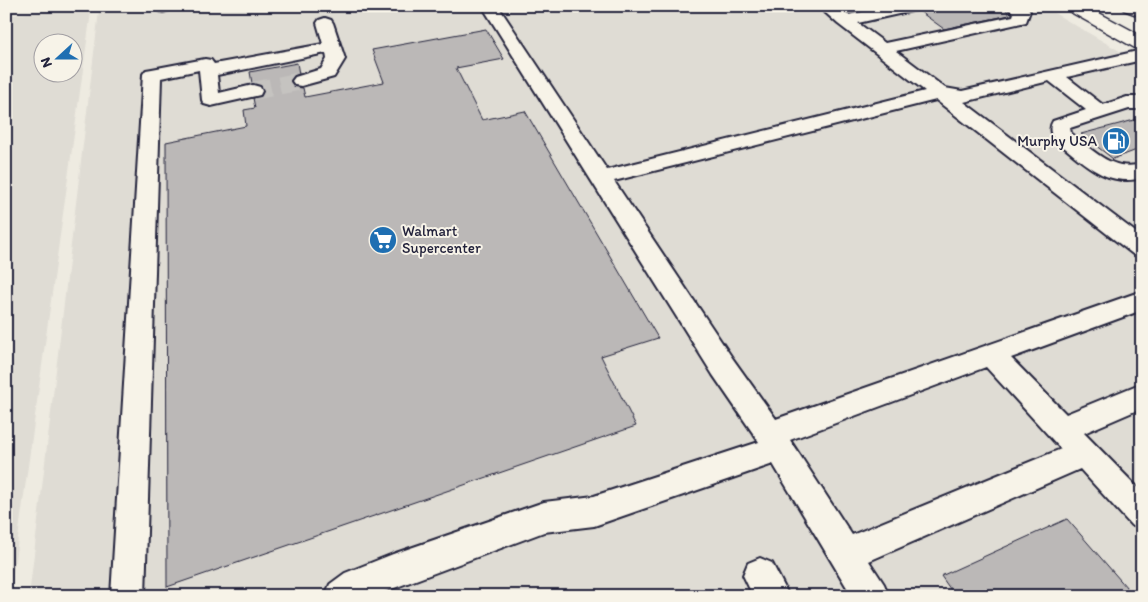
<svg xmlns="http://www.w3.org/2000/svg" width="1148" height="602" viewBox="0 0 1148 602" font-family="Itim,sans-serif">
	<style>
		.built { fill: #dfdcd4; fill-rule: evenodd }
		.building { fill: #bbb8b7; stroke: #22223b }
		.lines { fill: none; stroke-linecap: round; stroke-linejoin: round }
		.minor-tunnel { stroke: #c5c3c0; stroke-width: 18; stroke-dasharray: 18 9; stroke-linecap: butt }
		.minor-casing { stroke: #22223b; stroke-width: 4 }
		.highway-casing { stroke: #22223b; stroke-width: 3 }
		.minor { fill: #f7f3e8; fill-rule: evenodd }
		.highway { fill: #f7f3e8; fill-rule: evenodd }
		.labels { text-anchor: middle; stroke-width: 4; stroke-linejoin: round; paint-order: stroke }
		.poi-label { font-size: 15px; fill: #22223b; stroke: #f7f3e8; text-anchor: end }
	</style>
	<rect width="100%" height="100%" fill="#eeebe1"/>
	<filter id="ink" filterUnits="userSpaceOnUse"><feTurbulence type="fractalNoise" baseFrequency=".02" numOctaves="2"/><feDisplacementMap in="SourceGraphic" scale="10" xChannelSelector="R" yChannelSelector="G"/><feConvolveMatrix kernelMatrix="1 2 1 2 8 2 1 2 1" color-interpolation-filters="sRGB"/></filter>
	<g filter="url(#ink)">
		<path class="built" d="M74,6H110L91,12L10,596H6V16ZM42,42H72V72H42Z
			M129,6H1042L1142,64V596H29L99,11Z"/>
		<path class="building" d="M925,6H1003L1010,15L944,29L919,11Z
			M486,29L504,59L456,68L482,120L525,111L658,338L601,356L636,426L167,587L166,142L246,126L244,110L255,108L253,98L260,97L264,92L261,85L252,83L250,72L297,63L299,74L294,76L290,81L295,87L303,88L305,97L384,82L372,50Z
			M1142,118V148L1113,159L1081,134Z
			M1067,519L1134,596H955L941,576Z"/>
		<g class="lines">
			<path class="minor-tunnel" d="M253,91L301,81"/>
			<defs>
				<path id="minor" d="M175,6L173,9L163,12L157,10L155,7Z
					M482,6H498L607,170L925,91L838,24L818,6H836L848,15L891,6H923L921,9L858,23L885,43L1013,16L1014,13L1005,6L1028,8L1030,11L1026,22L896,51L945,88L962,91L1142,50V60L1067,77L1103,105L1127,97H1142V109H1129L1070,128L1071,133C1093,150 1111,172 1142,164V178C1105,188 1081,160 1054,139C1050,133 1049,127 1053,121L1086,110L1049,81L964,102L1142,237V257L1134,255L936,100L614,181L733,359L776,419L1142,291V310L1011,358L1066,414L1142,383V408L1084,433L1142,492V529L1131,525L1080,469L869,561L884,584L889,596H852L773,464L594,526L544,532L373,596H325L330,584L345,573L393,554L544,502L594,496L759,442L713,375ZM986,367L1061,449L852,535L790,440Z
					M325,18L331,20L333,23L345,59L334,77L301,86L295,85L292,81L295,77L321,69L327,59L326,53L217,75L219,93L253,85L260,87L262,91L260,95L211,106L204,104L202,100L199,70L161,78L145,596H111L143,74L146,70L152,69L205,59L211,60L214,64L323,44L317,23L319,20Z
					M760,558L772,563L789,596H753L743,575L748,563Z"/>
				<path id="highway" d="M1064,6H1086L1142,36V50L1135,48L1067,10Z
					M1121,6H1142V17L1124,10Z"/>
			</defs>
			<use href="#minor" class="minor-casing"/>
			<use href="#highway" class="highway-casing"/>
			<use href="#minor" class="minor"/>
			<use href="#highway" class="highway"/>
		</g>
	</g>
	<defs>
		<symbol id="fuel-disc" viewBox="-11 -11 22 22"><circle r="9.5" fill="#1f6fb2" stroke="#f7f3e8"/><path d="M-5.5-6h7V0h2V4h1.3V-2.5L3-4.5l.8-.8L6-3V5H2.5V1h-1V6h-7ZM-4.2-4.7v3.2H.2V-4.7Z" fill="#fff"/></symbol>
		<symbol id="supermarket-disc" viewBox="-11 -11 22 22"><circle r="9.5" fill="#1f6fb2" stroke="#f7f3e8"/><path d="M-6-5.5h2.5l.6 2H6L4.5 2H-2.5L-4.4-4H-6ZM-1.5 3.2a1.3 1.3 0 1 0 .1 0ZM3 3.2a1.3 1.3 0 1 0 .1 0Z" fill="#fff"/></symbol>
	</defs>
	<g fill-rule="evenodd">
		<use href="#fuel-disc" x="1100" y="125" width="32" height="32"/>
		<use href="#supermarket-disc" x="367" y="224" width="32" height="32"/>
	</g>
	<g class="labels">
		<g class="poi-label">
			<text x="1097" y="146">Murphy USA</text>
			<text x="402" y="236" text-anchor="start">Walmart<tspan x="402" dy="17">Supercenter</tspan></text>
		</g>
	</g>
	<rect width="1148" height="602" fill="none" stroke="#f7f3e8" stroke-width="25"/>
	<rect x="12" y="12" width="1123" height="577" fill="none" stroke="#22223b" stroke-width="2" filter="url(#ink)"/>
	<g transform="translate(58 58) rotate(249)"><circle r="24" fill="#f7f3e8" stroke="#a29fa3"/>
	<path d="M0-4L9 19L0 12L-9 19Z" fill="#1f6fb2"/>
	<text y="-8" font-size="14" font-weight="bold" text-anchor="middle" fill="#22223b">N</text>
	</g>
</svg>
